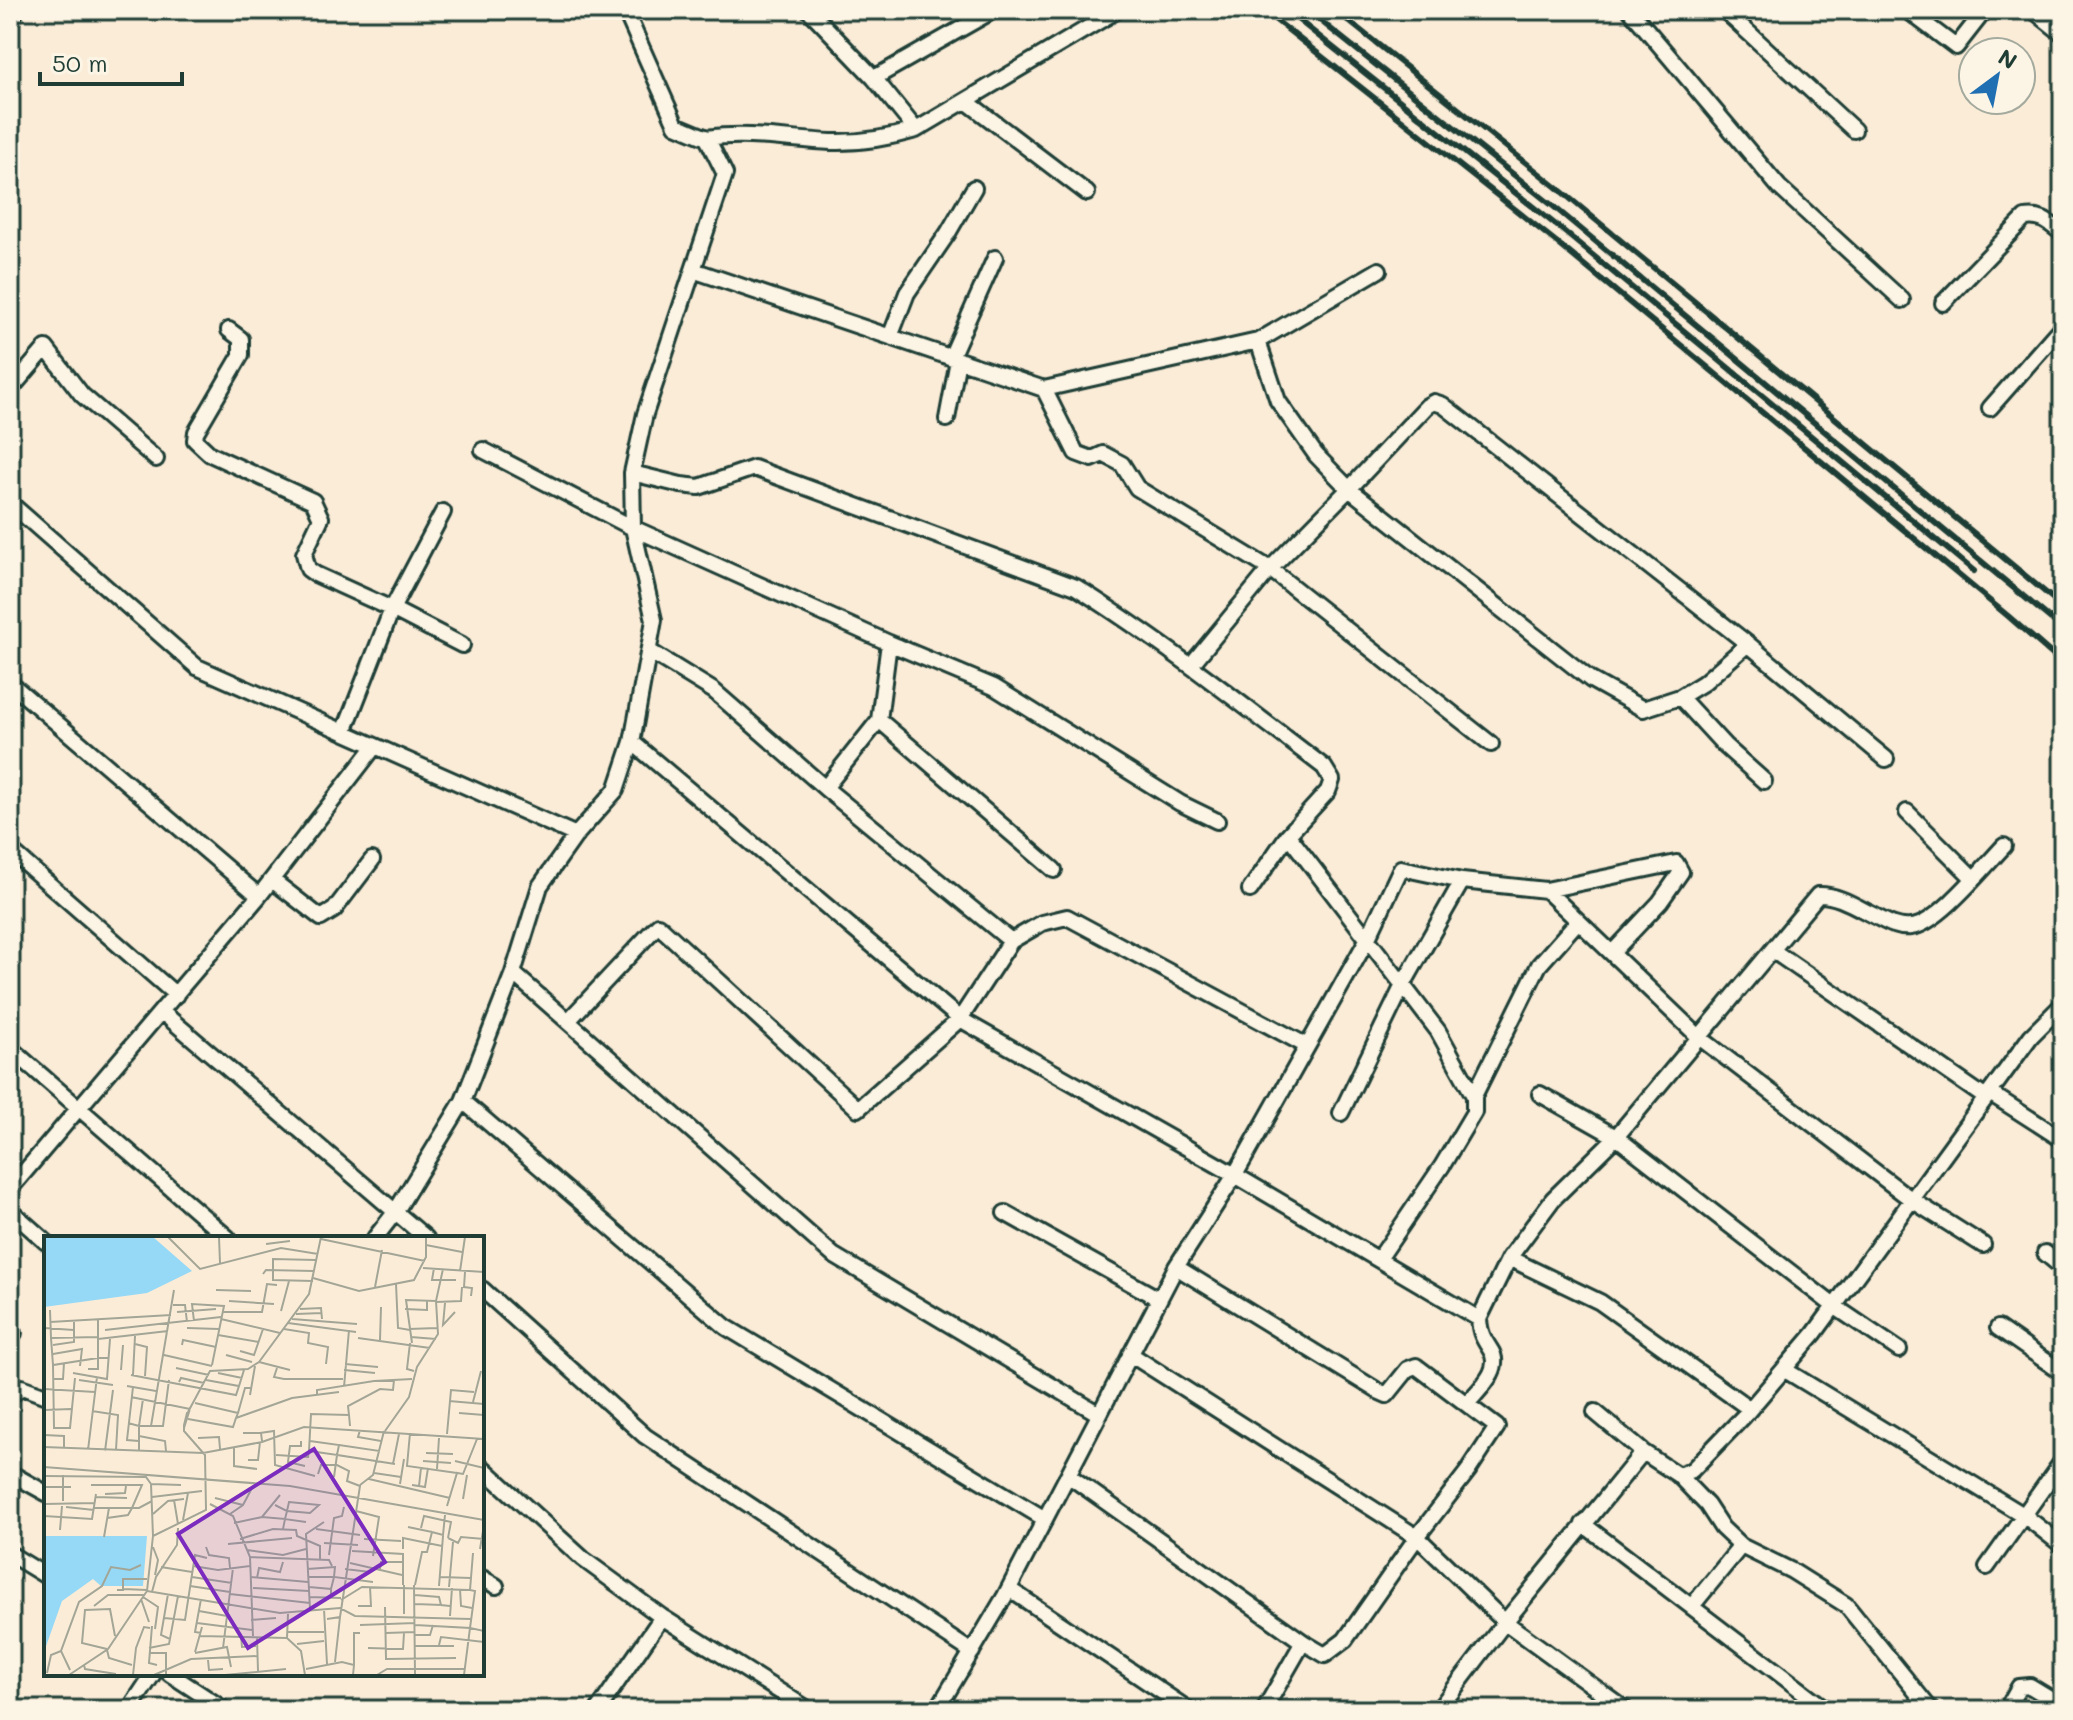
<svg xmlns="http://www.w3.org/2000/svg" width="2073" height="1720" viewBox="0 0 2073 1720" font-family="Mali,sans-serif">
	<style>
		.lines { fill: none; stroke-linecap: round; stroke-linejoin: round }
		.minor-casing { stroke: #1f3d34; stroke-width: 20 }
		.minor { stroke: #fcf5e5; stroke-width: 14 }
		.rail { stroke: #1f3d34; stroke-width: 6 }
		.inset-road { fill: none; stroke: #a3a696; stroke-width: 2 }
		.view { fill: #7b2cbf; fill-opacity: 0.15; stroke: #7b2cbf; stroke-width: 4 }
		.inset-edge { fill: none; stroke: #1f3d34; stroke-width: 4 }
	</style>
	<rect width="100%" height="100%" fill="#fbecd8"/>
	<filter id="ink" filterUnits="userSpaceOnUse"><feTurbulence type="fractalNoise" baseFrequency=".0125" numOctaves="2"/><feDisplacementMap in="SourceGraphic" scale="16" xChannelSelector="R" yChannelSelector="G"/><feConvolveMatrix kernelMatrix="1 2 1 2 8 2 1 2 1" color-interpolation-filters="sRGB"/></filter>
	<g filter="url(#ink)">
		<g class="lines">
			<defs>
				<path id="minor" d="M809,10L874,78L916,130
					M1630,10L1779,187L1902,300
					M1724,10L1854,130
					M1907,10L1956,47L1985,10
					M2033,10L2063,34
					M10,23L16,10
					M874,78L994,10
					M966,101L1087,193
					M707,138C748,132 789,140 831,142C860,143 888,138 916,130L1118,10
					M693,270L1044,389L1258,341L1379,270
					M1943,303L2025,218C2042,215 2050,224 2063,234
					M229,330L241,339V355L196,432L195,440L210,454L313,501L321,518L304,554L308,569L315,574L392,609L344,732
					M890,337L907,293L948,233L974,188
					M951,357L995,258
					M1044,389L1076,453L1092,459L1103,454L1122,464L1137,488L1270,569L1349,489L1316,455L1278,401L1258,341
					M10,390L46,348L82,395L156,459
					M1434,402L1443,405L1748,644L1703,683L1680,697L1643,709L1591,680L1349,489L1427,406Z
					M1990,408L2063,325
					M947,419L958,360
					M483,450L633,528L889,643L994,687L1180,803L1217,821
					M632,473L681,485L699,487L754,468L1076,587C1163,642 1243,705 1324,767L1332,780L1328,791L1288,835L1250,890
					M10,503L197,667L576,835
					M443,512L392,609L462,645
					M1748,644L1886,759
					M649,651L714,691L825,788L1011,941L1042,923L1067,917L1307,1046
					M1191,665L1270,569L1491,744
					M10,683L259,896
					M1680,697L1725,746L1764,781
					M879,720L1054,870
					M632,742L960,1019L1235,1175L1479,1319C1480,1333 1483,1338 1490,1349C1504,1369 1479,1389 1467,1404
					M825,788L879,720L889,643
					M1907,812L1973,878
					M1288,835L1438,1031L1474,1096V1112L1442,1166L1379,1259
					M10,850L176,995
					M272,880L321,918L334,910L372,860
					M1546,890L1699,1037L1912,1200L1983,1245
					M1772,950L1986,1098
					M513,973L833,1255L1099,1414
					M162,1012L426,1238
					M568,1021L658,925L858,1109L960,1019L1011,941
					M10,1048L228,1238
					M1990,1093L2063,1140
					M1540,1094L1616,1137L1834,1306L1899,1350
					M1474,1096L1539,965L1578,921
					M463,1101L726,1327L1045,1519
					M1341,1113L1404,983L1462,881
					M10,1189L259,896L375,746
					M10,1210L46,1242
					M1005,1213L1159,1299
					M375,1238L396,1211L463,1101L513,973L540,886L576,835L616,790L632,742L654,620L633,528L632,473L645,414L725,174L707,138L676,125L625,10
					M2045,1253L2063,1268
					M1509,1258L1553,1199L1616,1137L1818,895C1836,894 1855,906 1871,914C1883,920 1896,929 1911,927C1937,925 1984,867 2004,846
					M1176,1267L1378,1391L1387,1395L1408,1369L1416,1366L1497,1427L1468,1471L1417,1537L1505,1622L1626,1710
					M482,1289L645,1436L972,1652
					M1479,1319L1509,1258L1600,1302L1750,1409
					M1998,1328L2063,1373
					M10,1329L14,1333
					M1130,1354L1417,1537L1345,1640L1325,1655L1303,1642
					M1785,1370L2025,1516L2063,1546
					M10,1396L22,1387L46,1396
					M1595,1412L1643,1452L1678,1475L1692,1470L1744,1416L1814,1334L2031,1036L2063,1004
					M482,1467L583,1559L662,1617L809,1710
					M10,1473L46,1493
					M1068,1475L1303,1642L1264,1710
					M1678,1475L1707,1505L1722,1528L1741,1546L1792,1571L1846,1605L1931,1710
					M1583,1524L1827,1710
					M10,1554L46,1576
					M1987,1567L2063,1460
					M482,1578L496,1586
					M1009,1589L1189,1710
					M1692,1606L1741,1546
					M170,1674L225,1710
					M10,1709L12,1710
					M129,1710L153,1674
					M598,1710L662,1617
					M937,1710L1005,1596L1176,1267L1235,1175L1367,940L1401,868L1462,881L1546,890L1676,863L1681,872L1660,902L1612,953
					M1438,1710L1505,1622L1643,1452
					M2006,1710L2019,1687L2030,1686L2063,1706"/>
			</defs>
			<use href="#minor" class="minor-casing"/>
			<use href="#minor" class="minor"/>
			<path class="rail" d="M1263,10L1555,241L2008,616L2063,664
				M1286,10L1561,229L1974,571
				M1307,10L1553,206L2063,629
				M1335,10L1555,186L2063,607"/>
		</g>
	</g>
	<g transform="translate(44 1236)">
		<rect width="440" height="440" fill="#fbecd8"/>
		<path d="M0,1H109L148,35L103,57L0,71ZM0,300H103L99,350H57L49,343L18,365L0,416Z" fill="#95d9f6"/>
		<path class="inset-road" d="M124,1L156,33L237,12L274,18M175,1L176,27M277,3L381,25M222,8L246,5M382,9L418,16M379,32L440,36M390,32L388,44H412M416,35L421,1M421,36L420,51L428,52L427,60M219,38L222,34L270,35M269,42L315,55L370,44L382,21V1M269,45L229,44V23L272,24M352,48L354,92L366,94M331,51L338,14M172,54L207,55M185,65L230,68M392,66L417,65L418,51M401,67L399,89L411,76M129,69H141L143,86M256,73L277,72L278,83M361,73L383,74V64M6,74L7,102L54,101M237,75L245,45M133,76L172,73M179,76H218L223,48L233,49M252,78L278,77M54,83V122H64M177,83L236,97M248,83L313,88M150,85L148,68L180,70L168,129M6,86L127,79M244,87L312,96M0,92L30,94M143,92L175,93M240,93L265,97L264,107L284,111L282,128M365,93L393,92M61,94L177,81M174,99L215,106M367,101L392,103M7,102L9,129L54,122V133H44M314,102L386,112M54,103L124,95M336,104L337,71M366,107L363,133L370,135M368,107L362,64L392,65L399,33M91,108L103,111L101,140M9,109L30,106V84M138,109L139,104L172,111M196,115L210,119L219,93M9,118L38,113L36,130M120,119L168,130M182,119L208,126M215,126L246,134M301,128L334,131M9,129L10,192H26L31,142M132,132L165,139M233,132L230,141L240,143H299M77,134L79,109M300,134L331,137M29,137L63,143L66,103M174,137L198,142M87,139L192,159L195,150M89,139L91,100M9,143H19L20,127M35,144L69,149M162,144L195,150L200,134M135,146L137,142L160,147M83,150L112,155M89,151L83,204L95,205M300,151L305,94M0,153L51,156M206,159L211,130M273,159V154L330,145L368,143M87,161L146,173M405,165L440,168M429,166L437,135M151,167L194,177L192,182L248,162L295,156M0,174L27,173M48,175L74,179L72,214M144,176L166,135L204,133L215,126L265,58L277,1M194,177L201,152H207M415,177L440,179M305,179L304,170L336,153L349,154L350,144M144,183L189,191L192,182M84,187L95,190L99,163M107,190H119L125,144M316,194L314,201L337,205M341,195L365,161L373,131L394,98L392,65M199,197H217L218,205M216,197L230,195L231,229L271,240M366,197L363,230L413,237M403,198L407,154L430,156M0,199L20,200V212M95,200L121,205L122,215M154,202L175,201L176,213M257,205V210H246L244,226L261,230M295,209L335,215L340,195M0,211L159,217L218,206L260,191L440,203M190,212V230L213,233M44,214L53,141M95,214V190H107L130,54M61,215L69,154M265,215L267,178L305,179L306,190M382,217L409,218M232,219L264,221L265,215L293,219L295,209L266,205M204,224H214L216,206M379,225L407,227M411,225L440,232M349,228L355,198M0,231L246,250L440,284M393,233L395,202M330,237L357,241M274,238L277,229H293L305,235L303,245L316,250L296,381L283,383M19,239V265M0,240L102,241L107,248L109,300M290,241L293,219L351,228M325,243L406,262M107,248L137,249M356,248L360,223M47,249H98L88,272M316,249L329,239L335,215M368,249L375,250L377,232M375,250L381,251L384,232M0,251H27M61,258L81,257L82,250M52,261L83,262M108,261L158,255M171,262L199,269M419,263L423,239M130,264L134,288M245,266L275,269L266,277L243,275ZM0,268L51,267M166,268L189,280L206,321L209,400M403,270L413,237L419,238L433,203M22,271L50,274M50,272H95L108,265M312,275L335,281L329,320M109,278L124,265L140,263M186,278L199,269L208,252M0,280L48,283L52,258M218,281L241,283L243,275L231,269M63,282L84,279L88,272M139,284L144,257M190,287L218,281L236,259M364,291L388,296M377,292L380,280L407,286L404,302M239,293L241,283L262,286M272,293L316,299M16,294L18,270M60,301L65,272M404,302L414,307L417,301L440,303M196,303L229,293L252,294L253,300L276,310V324M320,303L357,305M280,307L314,309M184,308L248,302M109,311L114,324L111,339M162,311L165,319L185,322L186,332M359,313V302L398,310M436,313L440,289M203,314L239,319L262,313M308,315L359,318V349M285,319L290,282L298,280L300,271M206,321L285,324L288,330M306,327L358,339M149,330L174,334L206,330M117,331L148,336M263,333L291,331L290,341L329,346M301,333L326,336M336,333L337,326H358M148,341L188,347M207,341L264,346M264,341H290L287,353M396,341L427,342M213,342L215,332L236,336L239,326M370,349L371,439M371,349L378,316H383L388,296L399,299L401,279M146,350L186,356M395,350L399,300M265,351L287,353V362M405,351L409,306M209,352L265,355M79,353L103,354M416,353L417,370L428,372M73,354H79V343H103M426,354L429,317M103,355L236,377L296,372L311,380L427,383M108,356L112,341L133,309L134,292M124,358L117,399L126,403M186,358L266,367M371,359L395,361L397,369L406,370M99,361L114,371L111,393M265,361L297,362M97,363L105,386M157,363L151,396L157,397M297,364L318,351L426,354L431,355L426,392L440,395M371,368L398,369M50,370L64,359H100M314,370H327L326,351M341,371L342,423L412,422M266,373L262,298L280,286M280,373L283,428M155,375L183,380M244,378L243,402L257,415L261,439M360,378V349M406,380L408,352M120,382L141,384L151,319L163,322M207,384L232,382M153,387L208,394M316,389L371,387M371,389L426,392L420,439M108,390L105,427L113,429M243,396H280M342,397L371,396M371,399H386L389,389M156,400L243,402M197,400L198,411L212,410M213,402L214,435M253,408L280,405M395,409L397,401L440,406M371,410H410M105,412L125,408L134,360M179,412L189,332M324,412L359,413L360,397M63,413L38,407L41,374L66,373L71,400M63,414L65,422L88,429M151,416L158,391M105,417H122V439M151,417L183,411L187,431M164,424L165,434L179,433M291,426L296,381M40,429L41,433L72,438M310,429V397H316M262,433L298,426L310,429L309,439M26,434L17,415L35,366L58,350L67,331L86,334L97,329M3,437L7,419L17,415M25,439L64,413L103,355L109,300L162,274L161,219L140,195V189L143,177L145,176L140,192M89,439L92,412L100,391L106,392M110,439L147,423L213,420M181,439L242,433M333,439L343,433H421"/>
		<path class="view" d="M270,213L341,326L204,412L134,298Z"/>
		<rect width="440" height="440" class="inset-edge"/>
	</g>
	<rect width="2073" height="1720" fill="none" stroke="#fcf5e5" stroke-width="40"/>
	<rect x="20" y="20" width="2033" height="1680" fill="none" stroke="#1f3d34" stroke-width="3" filter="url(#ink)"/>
	<g transform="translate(1997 76) rotate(32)"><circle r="38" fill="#fcf5e5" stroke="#a4ab9e" stroke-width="2"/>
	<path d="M0-6L14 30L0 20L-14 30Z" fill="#1f6fb2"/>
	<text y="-12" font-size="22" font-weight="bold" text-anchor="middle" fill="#1f3d34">N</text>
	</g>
	<path d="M40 72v12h142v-12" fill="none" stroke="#1f3d34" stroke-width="4"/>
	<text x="52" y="72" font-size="24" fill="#1f3d34" stroke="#fcf5e5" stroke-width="6" paint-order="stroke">50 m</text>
</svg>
